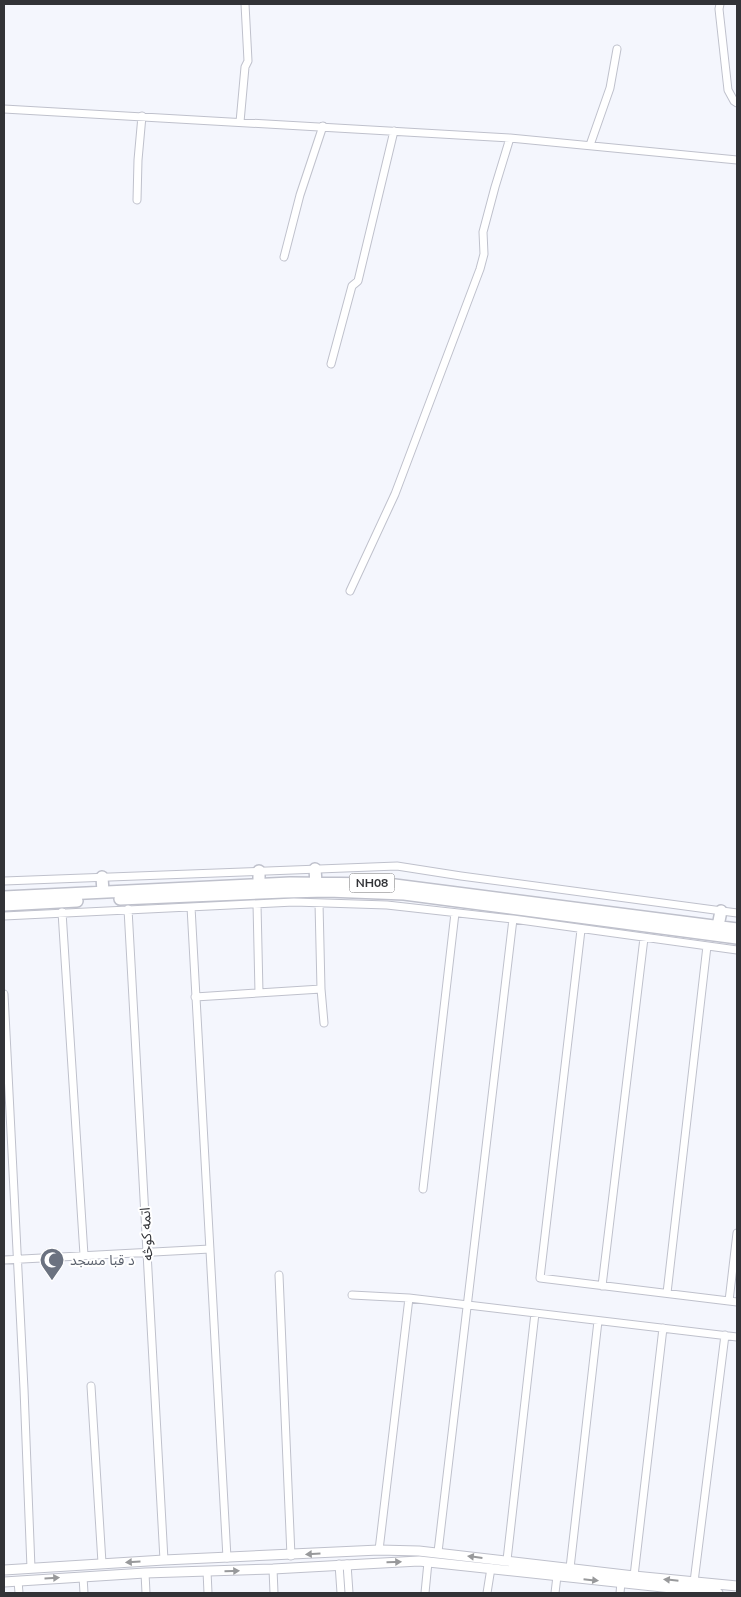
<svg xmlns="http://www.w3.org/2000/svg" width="741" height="1597" viewBox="0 0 741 1597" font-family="'Nunito Sans','Noto Sans Arabic',sans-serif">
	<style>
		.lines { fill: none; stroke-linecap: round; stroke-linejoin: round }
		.minor-casing { stroke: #bfc1cc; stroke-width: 9 }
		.tertiary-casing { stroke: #bfc1cc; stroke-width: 11 }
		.trunk-casing { stroke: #bfc1cc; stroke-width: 14 }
		.minor { stroke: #fff; stroke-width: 7 }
		.tertiary { stroke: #fff; stroke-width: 9 }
		.trunk { stroke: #fff; stroke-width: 11 }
		.oneway { fill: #98999b }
		.labels { text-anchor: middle; stroke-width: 4; stroke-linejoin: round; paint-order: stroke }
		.shield { fill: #fff; stroke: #707073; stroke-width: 1 }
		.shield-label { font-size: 12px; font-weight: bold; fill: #323337 }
		.street-label { font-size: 14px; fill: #323337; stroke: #fff }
		.worship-label { font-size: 14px; fill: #5b616d; stroke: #fff; text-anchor: start }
	</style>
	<rect width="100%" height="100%" fill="#f4f6fd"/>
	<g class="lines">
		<defs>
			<path id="minor" d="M720,4L719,9L728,90L734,101L737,103
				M4,109L510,138L737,160
				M240,122L245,67L248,61L245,4
				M590,145L610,88L617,49
				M137,200L138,160L142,116
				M284,257L300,195L323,126
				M331,364L352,286L358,281L394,131
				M350,591L395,494L480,269L484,254L483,232L495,187L510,138
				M4,881L397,866L461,876L737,913
				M319,903L321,989L324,1023
				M257,904L259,993
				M191,907L227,1558
				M128,909L164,1560
				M62,912L84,1255
				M4,916L294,902L387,905L513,919L737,950
				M581,930L540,1278L737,1302
				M4,994L24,1389L31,1568
				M195,997L321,989
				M423,1189L455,913
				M4,1260L210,1249
				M279,1275L291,1556
				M602,1286L644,938
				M667,1293L707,946
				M352,1295L409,1298L737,1337
				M729,1301L737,1233
				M91,1386L102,1563
				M379,1550L409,1298
				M438,1552L513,919
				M507,1560L535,1313
				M339,1564L341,1593
				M347,1564L349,1593
				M570,1568L598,1321
				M273,1569L274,1593
				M207,1571L208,1593
				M145,1573L146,1593
				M634,1576L663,1328
				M83,1577L84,1593
				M18,1581L19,1593
				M694,1582L725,1335
				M425,1593L428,1562
				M487,1593L491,1568
				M555,1593L557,1576
				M620,1593L621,1583"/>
			<path id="tertiary" d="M4,1570L164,1560L379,1550L419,1551L634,1576L737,1586
				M4,1582L145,1573L273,1569L419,1561L718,1593"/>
			<path id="trunk" d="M315,869L316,883
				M102,877L103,892
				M259,884V871
				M4,897L290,883L387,884L737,929
				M120,899L284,892L328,891L404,894L737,938
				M4,905L77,901
				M718,926L721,911"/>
		</defs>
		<use href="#minor" class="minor-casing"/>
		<use href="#tertiary" class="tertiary-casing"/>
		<use href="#trunk" class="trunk-casing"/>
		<use href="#minor" class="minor"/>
		<use href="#tertiary" class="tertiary"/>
		<use href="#trunk" class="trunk"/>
	</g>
	<defs><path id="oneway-solid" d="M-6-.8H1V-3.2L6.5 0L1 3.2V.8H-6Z" transform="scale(1.25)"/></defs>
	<g class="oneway">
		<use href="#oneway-solid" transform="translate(313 1554) rotate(177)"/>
		<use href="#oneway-solid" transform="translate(475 1557) rotate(-173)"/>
		<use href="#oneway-solid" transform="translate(133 1562) rotate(177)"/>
		<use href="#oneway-solid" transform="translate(394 1562) rotate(-2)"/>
		<use href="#oneway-solid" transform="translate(232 1571) rotate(-2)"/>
		<use href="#oneway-solid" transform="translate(52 1578) rotate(-3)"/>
		<use href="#oneway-solid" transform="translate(591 1580) rotate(6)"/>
		<use href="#oneway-solid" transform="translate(671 1580) rotate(-174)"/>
	</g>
	<defs>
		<symbol id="mosque-pin" viewBox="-11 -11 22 30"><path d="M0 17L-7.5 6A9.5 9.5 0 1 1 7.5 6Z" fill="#6b7280" stroke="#fff"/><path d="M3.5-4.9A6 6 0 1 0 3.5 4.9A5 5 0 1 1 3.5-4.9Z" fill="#fff"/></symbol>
	</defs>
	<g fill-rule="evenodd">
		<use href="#mosque-pin" x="38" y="1246" width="28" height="38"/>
	</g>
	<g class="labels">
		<rect class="shield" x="349.5" y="873.5" width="45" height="19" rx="4"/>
		<g class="shield-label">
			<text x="372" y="887">NH08</text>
		</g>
		<g class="street-label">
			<text transform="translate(146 1234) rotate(-93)" y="5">اتمه کوڅه</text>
		</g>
		<g class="worship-label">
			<text x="70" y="1265">د قبا مسجد</text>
		</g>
	</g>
	<rect width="741" height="1597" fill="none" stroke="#323337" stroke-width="10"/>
</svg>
